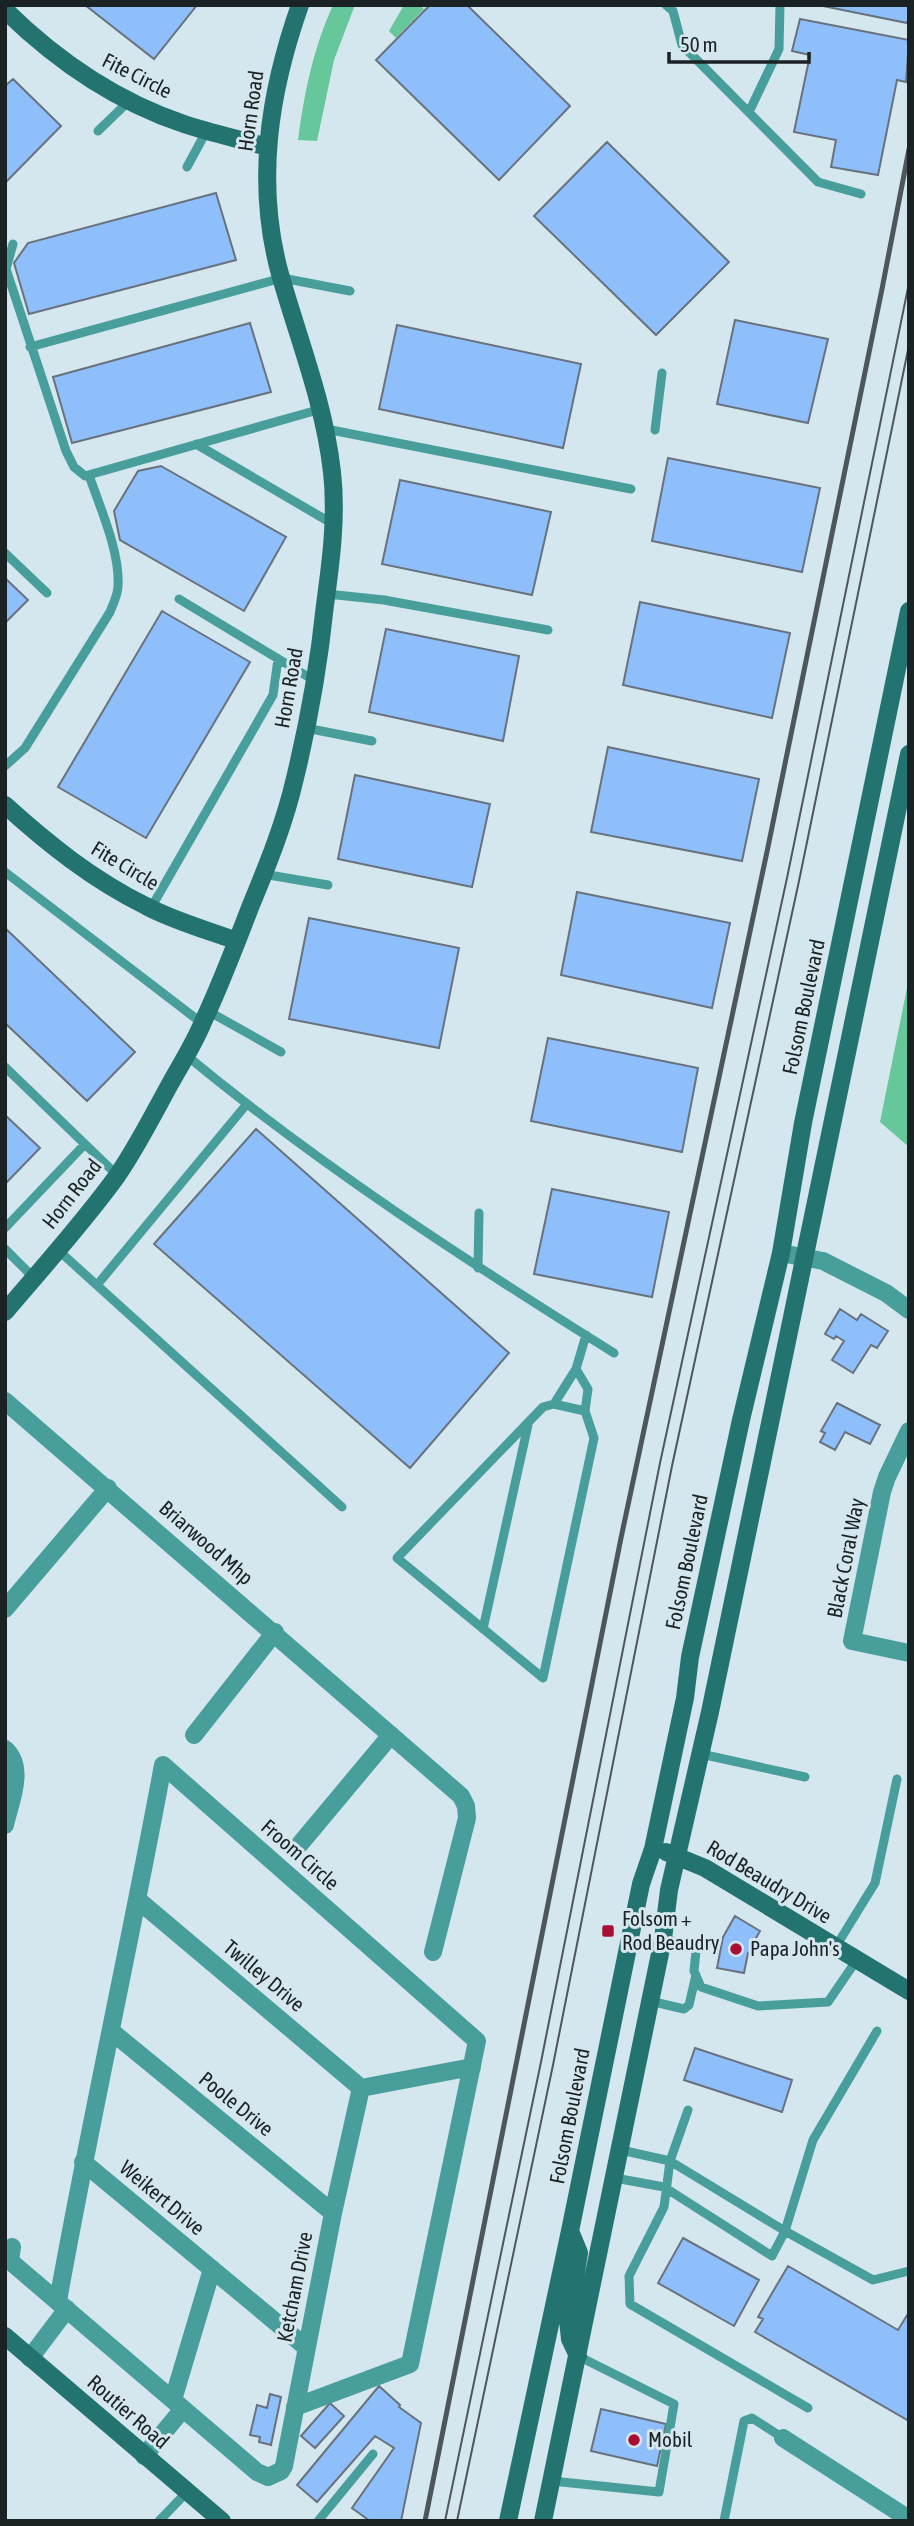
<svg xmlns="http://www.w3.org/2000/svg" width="914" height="2526" viewBox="0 0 914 2526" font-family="'Asap Condensed',sans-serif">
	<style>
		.green { fill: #66c89a }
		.building { fill: #8fbffb; stroke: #68727e; stroke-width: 2 }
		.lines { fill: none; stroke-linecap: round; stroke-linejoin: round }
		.lane { stroke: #489e9b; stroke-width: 9 }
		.street { stroke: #489e9b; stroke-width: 18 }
		.secondary { stroke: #237371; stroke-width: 18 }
		.tram { stroke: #4d575b; stroke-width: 2 }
		.rail { stroke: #4d575b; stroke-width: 5 }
		.poi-dot { fill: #a81033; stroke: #d5e7ee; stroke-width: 2.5 }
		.labels { text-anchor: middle; stroke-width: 6; stroke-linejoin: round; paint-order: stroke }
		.street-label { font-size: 21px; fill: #1b2224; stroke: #d5e7ee }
		.poi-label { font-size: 21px; fill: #1b2224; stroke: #d5e7ee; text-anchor: start }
	</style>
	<rect width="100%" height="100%" fill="#d5e7ee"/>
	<path class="green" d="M333,5H355L334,60L317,141L298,140C304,93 313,49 333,5Z
		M404,5H420L424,9L396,38L389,31Z
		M909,978V1147L880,1122Z"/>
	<path class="building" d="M85,5H197L154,59Z
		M430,5H467L570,106L499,180L376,60Z
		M818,5H909V16L907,23Z
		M800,19L909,40L906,82L897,80L878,175L831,167L836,140L794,132L810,55L792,51Z
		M13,79L61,126L5,183V86Z
		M607,142L729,262L656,335L534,216Z
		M216,193L236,260L29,314L14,263L28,243Z
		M735,320L828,339L808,423L717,404Z
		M250,323L271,392L72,443L53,377Z
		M397,325L581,364L563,448L379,409Z
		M668,458L820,488L802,572L652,541Z
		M161,466L286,537L244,611L120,540L114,511L138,471Z
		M400,480L551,512L532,595L382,564Z
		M5,578L28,600L5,623Z
		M640,602L790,633L772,718L623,685Z
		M162,611L250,662L146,838L58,787Z
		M386,629L519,656L503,741L369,712Z
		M608,747L759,779L742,861L591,832Z
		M355,775L490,804L472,887L338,859Z
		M577,892L730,923L712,1008L561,975Z
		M309,918L459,948L439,1048L289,1019Z
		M5,928L135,1052L87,1101L5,1023Z
		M548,1038L698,1068L682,1152L531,1121Z
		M5,1115L40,1148L5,1184Z
		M256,1129L509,1353L410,1468L154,1244Z
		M552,1189L669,1212L652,1297L534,1274Z
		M840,1309L857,1320L861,1314L888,1331L877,1348L871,1345L853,1373L832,1360L844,1341L836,1336L834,1339L825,1334Z
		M837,1403L880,1425L870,1444L845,1432L835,1450L820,1442L825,1433L821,1431Z
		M735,1916L760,1931L752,1945L750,1954L748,1953L744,1973L717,1968L723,1937Z
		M695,2048L792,2080L782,2112L684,2080Z
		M683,2238L759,2280L734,2326L658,2283Z
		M788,2266L898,2330L909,2312V2421L755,2332L763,2319L758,2317Z
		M379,2386L400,2405L399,2407L421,2423L401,2521H370L352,2508L394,2448L375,2436L317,2502L297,2485Z
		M270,2394L281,2397L271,2445L259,2442L260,2437L250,2435L257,2405L267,2408Z
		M330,2403L344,2416L315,2448L301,2436Z
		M601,2409L666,2424L657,2466L591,2451Z"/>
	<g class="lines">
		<path class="lane" d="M666,5L673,11L682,45L818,182L861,194
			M749,112L779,49L780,5
			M98,131L129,101
			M187,167L207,130
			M13,244L6,269L66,451L74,467L85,476L321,409
			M30,347L282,278L350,291
			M326,429L631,489
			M655,430L662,373
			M196,444L333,524
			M5,553L47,593
			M327,594L384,600L548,630
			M179,599L315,681
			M306,728L372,741
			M5,766L25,748L110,612C113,604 118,595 118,586C120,551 100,508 89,475
			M5,872L203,1024
			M263,874L328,885
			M151,908L273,695L278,659
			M208,1011L281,1052
			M186,1055C320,1166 467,1261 614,1353
			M5,1067L117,1175
			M5,1228L85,1144
			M5,1249L34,1278
			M58,1250L342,1507
			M478,1268L479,1213
			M97,1285L246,1105
			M576,1369L588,1389L585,1411L594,1438L543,1678L397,1558L543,1407L554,1404L576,1369L586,1335
			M554,1404L585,1411
			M483,1629L528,1425
			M701,1754L805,1777
			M663,1939L690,1945L696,1951L694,1971L701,1987L758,2006L828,2002L856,1961
			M835,1948L875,1883L897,1779
			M650,2001L684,2009L689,2005L696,1975
			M688,2110L670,2161L664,2207L629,2276L630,2304L808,2408
			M621,2150L670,2161L785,2231L813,2140L877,2031
			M615,2178L664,2187L772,2256L785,2231L873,2280L909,2271
			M552,2481L659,2492L674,2404L578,2356
			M159,2521L187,2492
			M318,2521L373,2454
			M724,2521L744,2421L752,2418L783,2438"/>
		<path class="street" d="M781,1253L823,1261L886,1293L909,1310
			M5,1401L461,1796L466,1806L467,1818L433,1952
			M909,1431L887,1477L882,1492L852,1641L909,1653
			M5,1609L108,1488
			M194,1735L275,1632
			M5,1749C26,1768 10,1802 5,1825
			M163,1765L477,2041L410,2364L295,2407
			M300,1844L391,1735
			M138,1900L361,2088
			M111,2031L333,2213
			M83,2162L307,2348
			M12,2247L10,2261L257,2472L268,2477L281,2471L284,2466L333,2213L361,2088L472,2067
			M58,2301C90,2122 130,1944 163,1765
			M30,2358L67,2309
			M173,2400L212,2269
			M783,2438L909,2519
			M144,2456L183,2409"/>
		<path class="secondary" d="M5,10C56,60 115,101 184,124C211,133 239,139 267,147
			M5,805C48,844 93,880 146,906C174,921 207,930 237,941
			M5,1312C43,1267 83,1223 117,1176C137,1147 153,1115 170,1084C181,1064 194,1044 203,1022C221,984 236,944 251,905C268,864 285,822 295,778C309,721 319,663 325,605C331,561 337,516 332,472C324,402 299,341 280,274C255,183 269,93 300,5
			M666,1852L705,1868L909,1991
			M570,2231L579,2253L568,2320L570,2339L578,2356
			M5,2336L222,2521
			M508,2521L570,2231L641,1884L653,1849L685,1698L690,1657L741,1420L781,1253L803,1123L909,611
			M543,2521L663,1939L669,1890L710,1712L909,754"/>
		<path class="tram" d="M445,2521L541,2062L660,1463L787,878L909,283
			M457,2521L553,2065L672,1466L799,881L909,345"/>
		<path class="rail" d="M425,2521L621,1538L768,847L882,289L909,149"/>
	</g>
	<g class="poi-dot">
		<rect x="601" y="1924" width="14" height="14" rx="3.5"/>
		<circle cx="736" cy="1949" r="7"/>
		<circle cx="634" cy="2440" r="7"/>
	</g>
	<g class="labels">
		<g class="street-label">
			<text transform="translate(137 76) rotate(27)" y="7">Fite Circle</text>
			<text transform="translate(251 111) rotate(-82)" y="7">Horn Road</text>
			<text transform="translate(289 688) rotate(-80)" y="7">Horn Road</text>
			<text transform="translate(125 866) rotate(31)" y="7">Fite Circle</text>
			<text transform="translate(804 1007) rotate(-78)" y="7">Folsom Boulevard</text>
			<text transform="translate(72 1194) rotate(-52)" y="7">Horn Road</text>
			<text transform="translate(206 1543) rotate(41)" y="7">Briarwood Mhp</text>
			<text transform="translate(846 1558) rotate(-79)" y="7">Black Coral Way</text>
			<text transform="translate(687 1562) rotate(-78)" y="7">Folsom Boulevard</text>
			<text transform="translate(300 1855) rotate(41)" y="7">Froom Circle</text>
			<text transform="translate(769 1882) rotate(31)" y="7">Rod Beaudry Drive</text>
			<text transform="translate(264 1976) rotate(40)" y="7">Twilley Drive</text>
			<text transform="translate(236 2104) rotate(39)" y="7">Poole Drive</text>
			<text transform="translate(570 2116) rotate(-79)" y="7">Folsom Boulevard</text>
			<text transform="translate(162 2198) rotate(40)" y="7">Weikert Drive</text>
			<text transform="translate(295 2287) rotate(-79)" y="7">Ketcham Drive</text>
			<text transform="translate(128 2412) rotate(41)" y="7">Routier Road</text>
		</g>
		<g class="poi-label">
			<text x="622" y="1926">Folsom +<tspan x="622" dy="24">Rod Beaudry</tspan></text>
			<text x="750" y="1956">Papa John's</text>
			<text x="648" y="2447">Mobil</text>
		</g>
	</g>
	<rect width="914" height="2526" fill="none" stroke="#1b2224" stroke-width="14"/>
	<path d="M669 52v10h140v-10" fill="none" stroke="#1b2224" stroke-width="3.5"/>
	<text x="680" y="52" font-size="21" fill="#1b2224" stroke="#d5e7ee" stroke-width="5" paint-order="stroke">50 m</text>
</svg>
